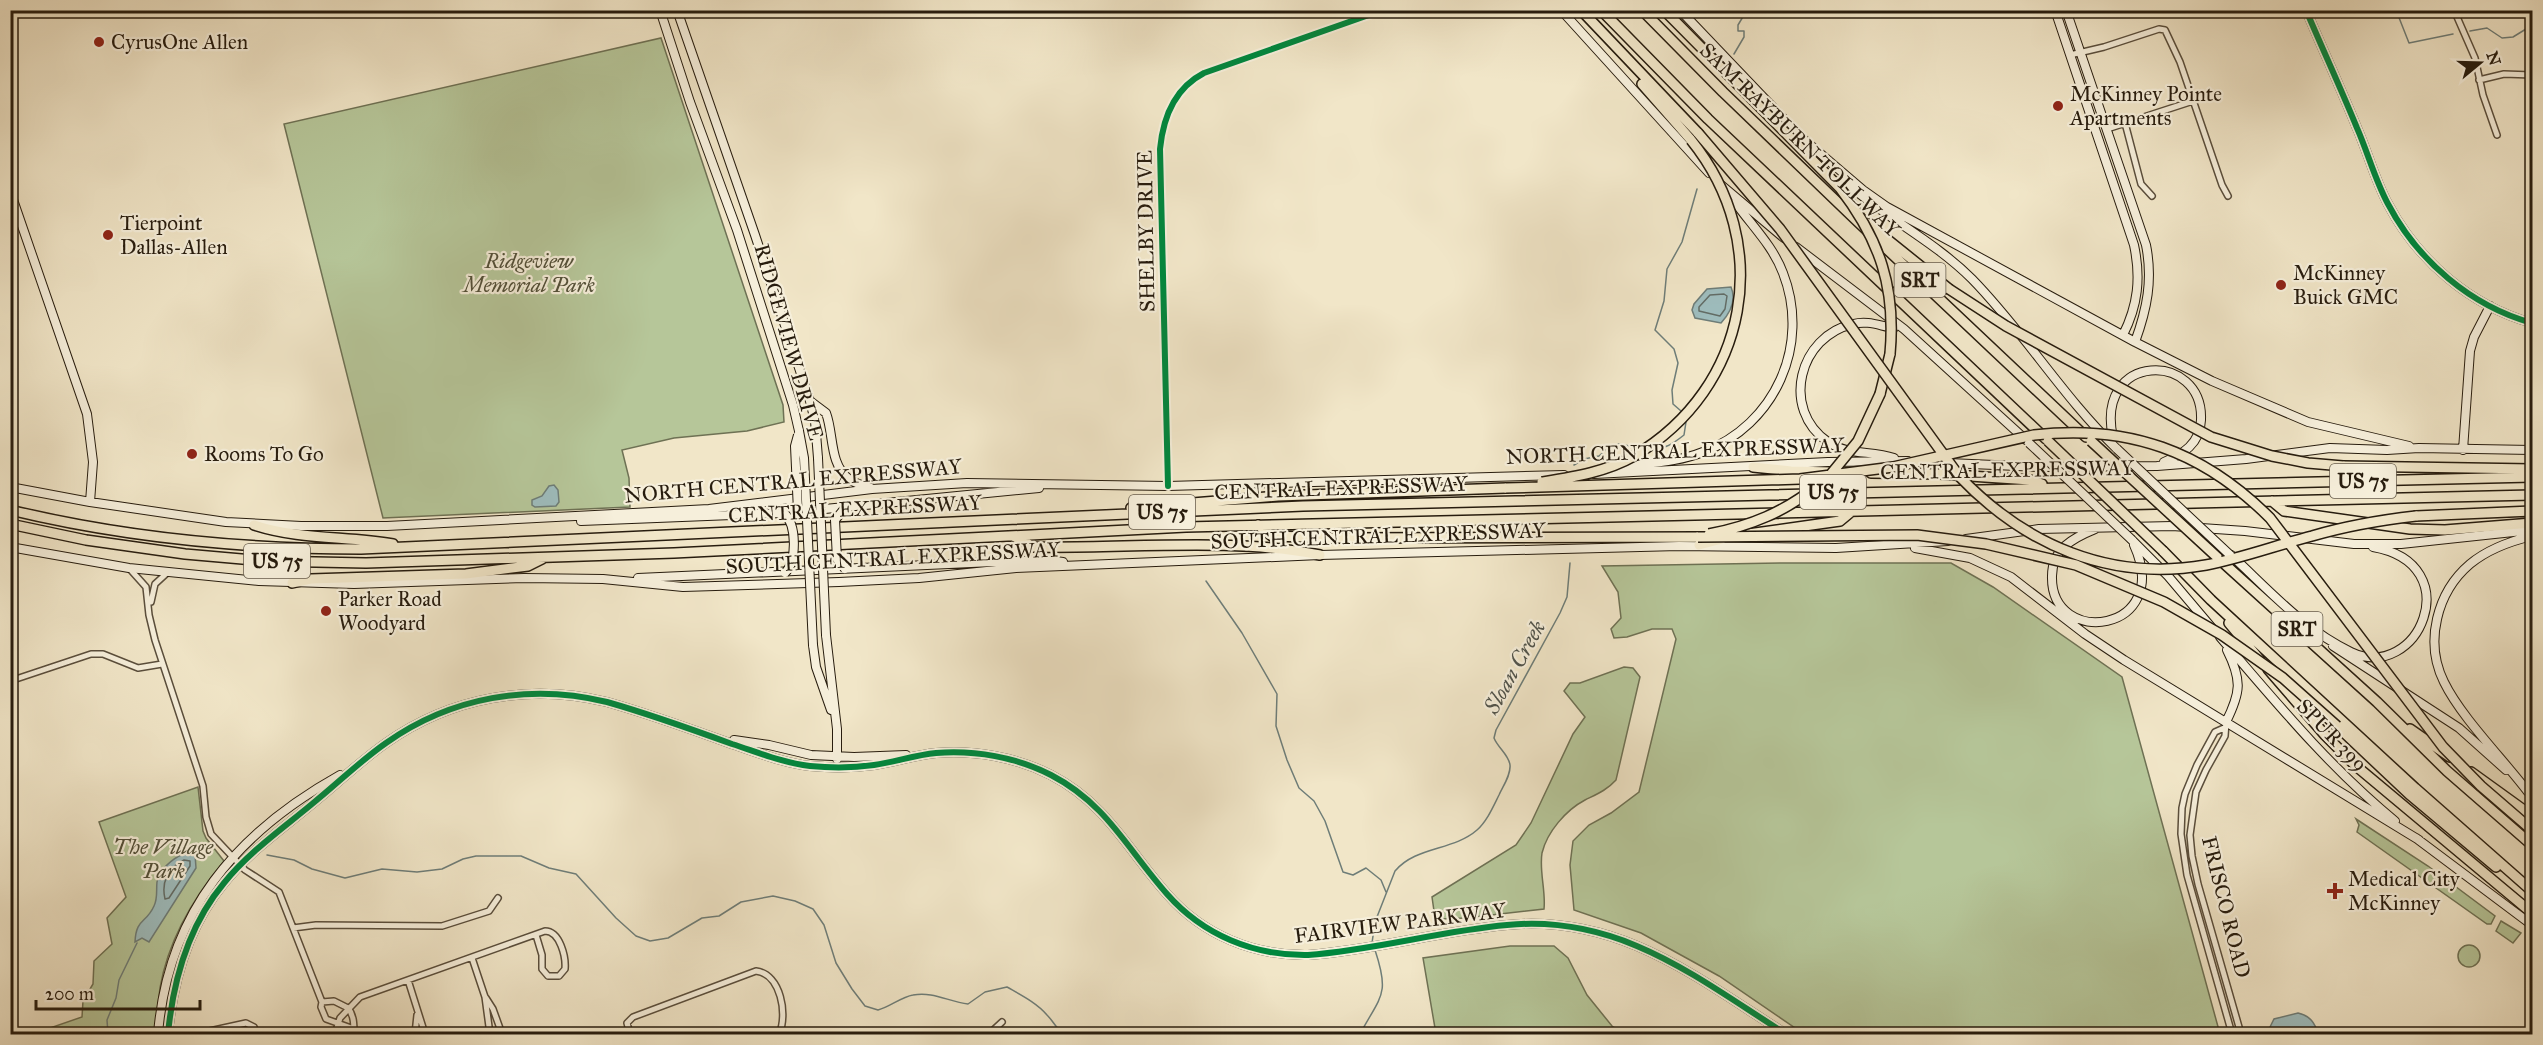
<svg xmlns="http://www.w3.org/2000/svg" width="2543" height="1045" viewBox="0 0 2543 1045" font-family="'IM FELL Great Primer',serif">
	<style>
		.green { fill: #b6c699; stroke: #6e7154; stroke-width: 1.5 }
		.water { fill: #9ebdbe; stroke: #6e7d78; stroke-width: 1.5 }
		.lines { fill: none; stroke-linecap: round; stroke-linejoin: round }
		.shore { stroke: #626c66; stroke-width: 1.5 }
		.stream { stroke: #6e7d78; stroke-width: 1.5 }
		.street-casing { stroke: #5a4e3c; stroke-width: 8 }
		.secondary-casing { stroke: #271c0e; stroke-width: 10 }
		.highway-casing { stroke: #271c0e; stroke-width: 12 }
		.street { stroke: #f6efdb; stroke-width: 5 }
		.secondary { stroke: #f6efdb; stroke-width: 8 }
		.highway { stroke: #f1e6c8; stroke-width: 9 }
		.secondary-bridge-casing { stroke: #271c0e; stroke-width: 10; stroke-linecap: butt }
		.highway-bridge-casing { stroke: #271c0e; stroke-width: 12; stroke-linecap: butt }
		.secondary-bridge { stroke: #f6efdb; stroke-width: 8 }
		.highway-bridge { stroke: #f1e6c8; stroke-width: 9 }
		.cycleway-casing { stroke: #f6efdb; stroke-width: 10 }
		.cycleway { stroke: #00873e; stroke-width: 6 }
		.poi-dot { fill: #8f2418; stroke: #f6efdb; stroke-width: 2 }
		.labels { text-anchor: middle; stroke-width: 4.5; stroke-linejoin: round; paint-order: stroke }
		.shield { fill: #f6efdb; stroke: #655b4c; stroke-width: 1.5 }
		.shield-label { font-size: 20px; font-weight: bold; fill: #271c0e }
		.poi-label { font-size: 21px; fill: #271c0e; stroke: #f6efdb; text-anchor: start }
		.street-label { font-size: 21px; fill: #271c0e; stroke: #f6efdb }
		.park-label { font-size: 21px; font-style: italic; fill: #524f38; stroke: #f6efdb }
		.water-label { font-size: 22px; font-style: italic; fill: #51544c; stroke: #f6efdb }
	</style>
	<rect width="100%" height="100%" fill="#f1e6c8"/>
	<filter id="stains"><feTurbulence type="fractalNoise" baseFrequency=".00333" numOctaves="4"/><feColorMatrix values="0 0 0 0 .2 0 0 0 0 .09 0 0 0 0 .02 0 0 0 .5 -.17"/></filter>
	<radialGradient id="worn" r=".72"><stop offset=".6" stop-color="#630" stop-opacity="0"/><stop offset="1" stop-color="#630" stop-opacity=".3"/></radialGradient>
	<path class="green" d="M661,38L783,405L784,422L747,431L674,438L622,450L629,478L630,507L383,518L284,124Z
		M1785,563H1951L1993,587L2122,677L2220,1034H1804L1719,976L1641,933L1574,910L1570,865L1573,841L1589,825L1611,813L1639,792L1676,639L1672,629H1652L1627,637L1614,638L1611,629L1621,618L1618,592L1602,566Z
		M1624,667L1633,668L1640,677L1616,780C1607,790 1597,794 1585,800C1566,810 1547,832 1542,853C1539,871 1546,891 1544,909L1465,918L1440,919L1434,911L1432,897L1516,845L1531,823L1573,734L1585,717L1564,691L1570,683H1580Z
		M198,787L203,831L206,838L224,861C194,897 168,941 160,988C158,1004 157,1019 155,1034H46L47,1029L82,1017L83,1001L93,984L94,961L112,944L107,918L126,897L99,822Z
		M2356,819L2428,866L2495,916L2491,924H2487L2357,832L2359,825Z
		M2501,921L2521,933L2513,943L2496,931Z
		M2458 956a11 11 0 1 1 22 0a11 11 0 1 1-22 0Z
		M1510,946H1554L1568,958L1587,995L1612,1026L1624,1034H1436L1423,958Z"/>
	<path class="water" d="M1731,287C1737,301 1730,313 1721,323L1695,318L1692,310L1694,304L1707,289Z
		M554,485L558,490L559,502L556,506L535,507L532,505V500L542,496L549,486Z
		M183,854H195L196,868L149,942L142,938L135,942C136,918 146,924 154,906C158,898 156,890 157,882C159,870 172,859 183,854Z
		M2298,1013C2311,1016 2314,1023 2319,1034H2270L2269,1029L2274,1019Z"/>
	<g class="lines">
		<path class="shore" d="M1724,294L1727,296L1725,309L1720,316L1699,311V307L1710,295Z
			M184,860L190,861V866L169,898L165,899C161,882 168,868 184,860Z"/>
		<path class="stream" d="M2396,10L2409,43L2453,34
			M2470,31L2487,28L2502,38L2513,37L2526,29L2532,32
			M1734,54L1744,37V31H1738V25L1747,10
			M1681,411L1673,404L1672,390L1678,363L1674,349L1655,330L1664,301L1667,269L1682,242L1697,189
			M1651,449C1664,450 1674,443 1684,435L1686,422L1684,418
			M1574,465L1584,459L1599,456L1608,448L1619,444L1640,448
			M1206,581L1242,633L1277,694L1276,726L1287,760L1299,788L1314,801L1325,821L1343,872L1353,875L1366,868L1381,880L1386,892
			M267,855L294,860L312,869L345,878L382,869L417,872L442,869L463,859L476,856H521L549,868L576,874L616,918L636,936L650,941L668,938L702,918L719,916L741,902L773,896L795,901L813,909L824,925L836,963L852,989L865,1006L878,1010C890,1007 901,997 913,995C933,991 949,1002 968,1004L985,992L1007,987C1021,995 1037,1003 1047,1015C1056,1024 1054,1028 1067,1034
			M1372,943L1375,922L1395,871C1416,846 1453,851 1477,830C1487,821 1493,807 1499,795C1503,786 1511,775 1510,765C1509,755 1498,748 1494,738L1496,730L1560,613L1567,597L1570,563
			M108,1034L107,1020L116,998L119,980L137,943
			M1360,1034C1381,995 1390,995 1375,950"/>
		<defs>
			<path id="street" d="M2454,10L2475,58L2483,95L2497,135
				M2070,55L2104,47L2159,29L2165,30L2180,62L2222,185L2228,196
				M2479,80L2504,74L2532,75
				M2125,123L2141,184L2152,196
				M2107,129L2193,101
				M1168,486L1160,149C1163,118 1175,88 1204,73L1383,10
				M129,568L146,587L149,615L155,640L203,786L206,817L211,834L245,870L279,892L322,1002
				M151,602L155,584L167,573
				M10,681L91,654H103L138,668L162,664
				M2226,722L2225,736L2206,770L2196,792L2190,835L2192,856L2198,884L2241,1034
				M2224,728L2215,732L2197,765L2185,794L2182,808L2181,834L2187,875L2232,1034
				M293,928L316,925L442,926L489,911L498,898
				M472,958L485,997L490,1034
				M408,980L425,1034
				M486,998L493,1009L502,1034
				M354,1029L326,1019L321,1007L322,1002L334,1001L348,1008C354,1015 354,1025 354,1034
				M205,1034V1032L246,1023L254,1027L257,1034
				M335,1034L340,1018L360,997L545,931C560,931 566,957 565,969L559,976H548L542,969V955L536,935
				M415,1034L417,1015
				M630,1034L627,1023L633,1017L756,971C781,974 788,1015 779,1034
				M989,1034L1002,1022"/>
			<path id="secondary" d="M660,10L690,102L737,230L793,405L799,431
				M677,10L755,235L810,401L815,421L818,458
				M1561,10L1709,173
				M1680,10L1804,140
				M2055,10L2134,245C2141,278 2138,305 2123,335
				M2066,10L2146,245C2153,280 2147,309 2135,342
				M2306,10C2323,50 2341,89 2357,128C2368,153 2375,180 2388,204C2418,261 2471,306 2532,323
				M1801,137L1863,190L1887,207L2135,342L2212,381L2308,422L2409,446
				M1842,179C1882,216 1933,240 1972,279C2024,332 2063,397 2117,449
				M1720,184L1784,238
				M10,191L87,414L93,462L90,502
				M1796,247L1904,329L2026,440
				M810,401L826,413C834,434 829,464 849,479C855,484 863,485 871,488
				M2113,438C2094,351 2204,351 2201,420C2200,444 2183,454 2164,462
				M2463,450L2470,351L2474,337L2490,306
				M1894,458C1871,450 1849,456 1828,442C1780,409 1799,336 1853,324C1868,320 1880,326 1894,328
				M1926,462L2039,467L2157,466L2246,459L2330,448L2387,450L2419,448L2532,450
				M1614,468C1643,463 1676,463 1703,452C1775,425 1811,345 1783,273C1773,246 1752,226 1735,202
				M1594,474L1828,462L1908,461
				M10,487L90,502L226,522L301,526H387L709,509L872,489L967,483L1168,486L1564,475
				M581,521L784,513L1039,488
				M2095,529C2073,538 2052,549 2052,576C2050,649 2174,633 2134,545
				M1966,539L2039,529L2172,526L2245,531L2354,544H2401L2532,530
				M2132,540L2168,576L2212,628
				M10,547L129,568L259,581L354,584L524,578L603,579L683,587L839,582L919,578L1016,568L1320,555L1679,546L1836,548L1948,541
				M1915,548L1970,558L2011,577L2085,634L2124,660L2419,840
				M2231,555C2269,590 2304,630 2351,652C2418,684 2470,564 2373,547
				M638,578L1015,561L1048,560L1063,562
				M826,635L837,729V759
				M2220,637C2275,701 2329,767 2395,821
				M813,645L816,667L831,710
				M2333,646L2459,728L2506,770
				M2226,722C2241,692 2242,680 2227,650
				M734,740L769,745L811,755L854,757L906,755
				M2528,792C2503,759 2461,717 2444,682C2424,642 2437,592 2470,564C2487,550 2511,541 2532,536
				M2416,838L2532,925
				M158,1034C168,913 236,833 340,775
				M168,1034C173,981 189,925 224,883C249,852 282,829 312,804C337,784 360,761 386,743C451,697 530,683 607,702C649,714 691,729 732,744C757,752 783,763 810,766C831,768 853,768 874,765C895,762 915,755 936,753C975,750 1016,757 1051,775C1107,804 1127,849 1167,894C1203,935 1254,956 1308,955C1375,950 1440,931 1507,925C1620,914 1697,978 1786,1034"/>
			<path id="highway" d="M1581,10L1698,133
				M1601,10L1708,119L2046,439
				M1642,10L1723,92L1856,220L2086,437
				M1642,84L1691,140
				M1863,220L1949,289
				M1880,394L1890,354
				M2343,466L2532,469
				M1753,467L1791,471L1833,472
				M1871,473L1940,474L2030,480L2042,484
				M2272,501L2284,511L2410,529L2445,530L2532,523
				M1131,508L1278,496L1506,488
				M10,510C126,538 243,549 361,549L1303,506L2532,477
				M2416,516L2532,511
				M10,524L86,540L185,554L265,561L366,563L674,553L1186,527L2532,495
				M254,525C300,540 347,536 393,544
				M1258,525L1272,536L1336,538L1698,537
				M1748,534L1840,521L1852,511
				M1013,536L1034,547C1125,549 1231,537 1320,555
				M1699,545L1722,539
				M2163,551L2211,600L2415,788L2532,891
				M2218,558L2377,702L2447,771L2532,845
				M292,583L311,579L466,574L528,566L542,559
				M2229,623L2259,659
				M2268,669L2325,735L2356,766L2532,913
				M2337,726L2409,794L2496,867
				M2410,729L2450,757
				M2471,772L2532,816"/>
		</defs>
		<use href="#street" class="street-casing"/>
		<use href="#secondary" class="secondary-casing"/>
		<use href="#highway" class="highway-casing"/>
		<use href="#street" class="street"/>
		<use href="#secondary" class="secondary"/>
		<use href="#highway" class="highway"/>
		<defs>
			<path id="secondary-bridge" d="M799,431L804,458L813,645
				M798,435L795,446L798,511
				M2029,443L2132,540
				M2117,449L2230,555
				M818,458L826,635
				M784,513C797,525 797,561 785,573
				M845,569L837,559L835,520L845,508"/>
			<path id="highway-bridge" d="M1664,10L1840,188C1880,240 1896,288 1890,354
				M1698,133L1780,229L1959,476C2025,545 2110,582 2206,565C2242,558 2277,545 2312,536C2346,526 2381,520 2416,516
				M1949,289L2006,326L2211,437L2272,456L2308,463L2343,466
				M2048,441L2163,551
				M2091,441L2217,557
				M1831,474L1858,441L1880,394
				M1542,482C1573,477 1606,472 1634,456C1749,388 1775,244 1691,140
				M1506,488L1800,479L1893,467L2034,435C2128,424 2203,451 2270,518L2443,747L2481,786L2532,830
				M1709,534C1750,526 1785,512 1818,485
				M1698,537L1917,535L1986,544L2076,565L2164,602L2222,635L2283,678L2337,726"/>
		</defs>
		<use href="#secondary-bridge" class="secondary-bridge-casing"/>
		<use href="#highway-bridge" class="highway-bridge-casing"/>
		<use href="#secondary-bridge" class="secondary-bridge"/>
		<use href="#highway-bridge" class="highway-bridge"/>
		<defs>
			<path id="cycleway" d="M2306,10C2323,50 2341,89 2357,128C2368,153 2375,180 2388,204C2418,261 2471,306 2532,323
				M1168,486L1160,149C1163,118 1175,88 1204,73L1383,10
				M168,1034C173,981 189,925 224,883C249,852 282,829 312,804C337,784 360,761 386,743C451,697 530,683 607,702C649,714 691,729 732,744C757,752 783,763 810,766C831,768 853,768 874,765C895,762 915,755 936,753C975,750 1016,757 1051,775C1107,804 1127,849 1167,894C1203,935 1254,956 1308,955C1375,950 1440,931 1507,925C1620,914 1697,978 1786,1034"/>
		</defs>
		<use href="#cycleway" class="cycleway-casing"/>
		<use href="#cycleway" class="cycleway"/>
	</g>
	<g class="poi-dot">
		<circle cx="99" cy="42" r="6"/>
		<circle cx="2058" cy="106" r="6"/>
		<circle cx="108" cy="235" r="6"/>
		<circle cx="2281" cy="285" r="6"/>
		<circle cx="192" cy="454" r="6"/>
		<circle cx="326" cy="611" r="6"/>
		<path d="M2332 882h6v6h6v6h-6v6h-6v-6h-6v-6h6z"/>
	</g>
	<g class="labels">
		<g class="shield">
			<rect x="1894.5" y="263" width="51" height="34" rx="4.5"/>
			<rect x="2330" y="464" width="66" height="34" rx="4.5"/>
			<rect x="1800" y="475" width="66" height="34" rx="4.5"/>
			<rect x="1129" y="495" width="66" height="34" rx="4.5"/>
			<rect x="244" y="544" width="66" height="34" rx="4.5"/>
			<rect x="2271.5" y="612" width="51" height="34" rx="4.5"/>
		</g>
		<g class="shield-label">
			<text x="1920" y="287">SRT</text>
			<text x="2363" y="488">US 75</text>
			<text x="1833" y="499">US 75</text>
			<text x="1162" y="519">US 75</text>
			<text x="277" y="568">US 75</text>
			<text x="2297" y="636">SRT</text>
		</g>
		<g class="poi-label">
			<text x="111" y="49">CyrusOne Allen</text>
			<text x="2070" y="101">McKinney Pointe<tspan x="2070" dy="24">Apartments</tspan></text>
			<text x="120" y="230">Tierpoint<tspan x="120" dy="24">Dallas-Allen</tspan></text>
			<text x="2293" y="280">McKinney<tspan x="2293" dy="24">Buick GMC</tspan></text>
			<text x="204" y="461">Rooms To Go</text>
			<text x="338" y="606">Parker Road<tspan x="338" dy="24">Woodyard</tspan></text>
			<text x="2348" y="886">Medical City<tspan x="2348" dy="24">McKinney</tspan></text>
		</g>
		<g class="street-label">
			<text transform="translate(1800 140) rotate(44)" y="7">SAM RAYBURN TOLLWAY</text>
			<text transform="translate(1146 231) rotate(-91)" y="7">SHELBY DRIVE</text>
			<text transform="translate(789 342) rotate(74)" y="7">RIDGEVIEW DRIVE</text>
			<text transform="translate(1675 451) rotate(-2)" y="7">NORTH CENTRAL EXPRESSWAY</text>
			<text transform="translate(2007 470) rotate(-1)" y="7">CENTRAL EXPRESSWAY</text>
			<text transform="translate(793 481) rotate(-5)" y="7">NORTH CENTRAL EXPRESSWAY</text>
			<text transform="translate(1341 488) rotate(-2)" y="7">CENTRAL EXPRESSWAY</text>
			<text transform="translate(855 509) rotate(-3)" y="7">CENTRAL EXPRESSWAY</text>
			<text transform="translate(1378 536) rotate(-2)" y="7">SOUTH CENTRAL EXPRESSWAY</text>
			<text transform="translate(893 558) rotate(-3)" y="7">SOUTH CENTRAL EXPRESSWAY</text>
			<text transform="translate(2332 735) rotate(46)" y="7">SPUR 399</text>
			<text transform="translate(2226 907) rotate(76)" y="7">FRISCO ROAD</text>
			<text transform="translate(1400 923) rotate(-7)" y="7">FAIRVIEW PARKWAY</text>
		</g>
		<g class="park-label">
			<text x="529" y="268">Ridgeview<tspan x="529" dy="24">Memorial Park</tspan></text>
			<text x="163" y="854">The Village<tspan x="163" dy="24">Park</tspan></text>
		</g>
		<g class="water-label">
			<text transform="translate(1514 667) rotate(-61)" y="8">Sloan Creek</text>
		</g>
	</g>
	<rect width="2543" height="1045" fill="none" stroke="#f1e6c8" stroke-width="36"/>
	<rect x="12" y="12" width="2519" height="1021" fill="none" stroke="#271c0e" stroke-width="3"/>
	<rect x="18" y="18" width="2507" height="1009" fill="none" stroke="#271c0e" stroke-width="1.5"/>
	<g transform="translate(2480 63) rotate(71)" stroke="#f6efdb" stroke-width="4.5" paint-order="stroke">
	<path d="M0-4.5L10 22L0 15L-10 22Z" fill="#271c0e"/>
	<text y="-9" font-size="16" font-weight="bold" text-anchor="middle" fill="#271c0e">N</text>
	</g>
	<path d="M36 1000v9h164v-9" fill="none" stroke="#271c0e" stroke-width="3"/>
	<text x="45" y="1000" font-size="18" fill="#271c0e" stroke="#f6efdb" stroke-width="4.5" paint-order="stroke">200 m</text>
	<rect width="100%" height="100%" filter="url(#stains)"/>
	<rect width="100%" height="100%" fill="url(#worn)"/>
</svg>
